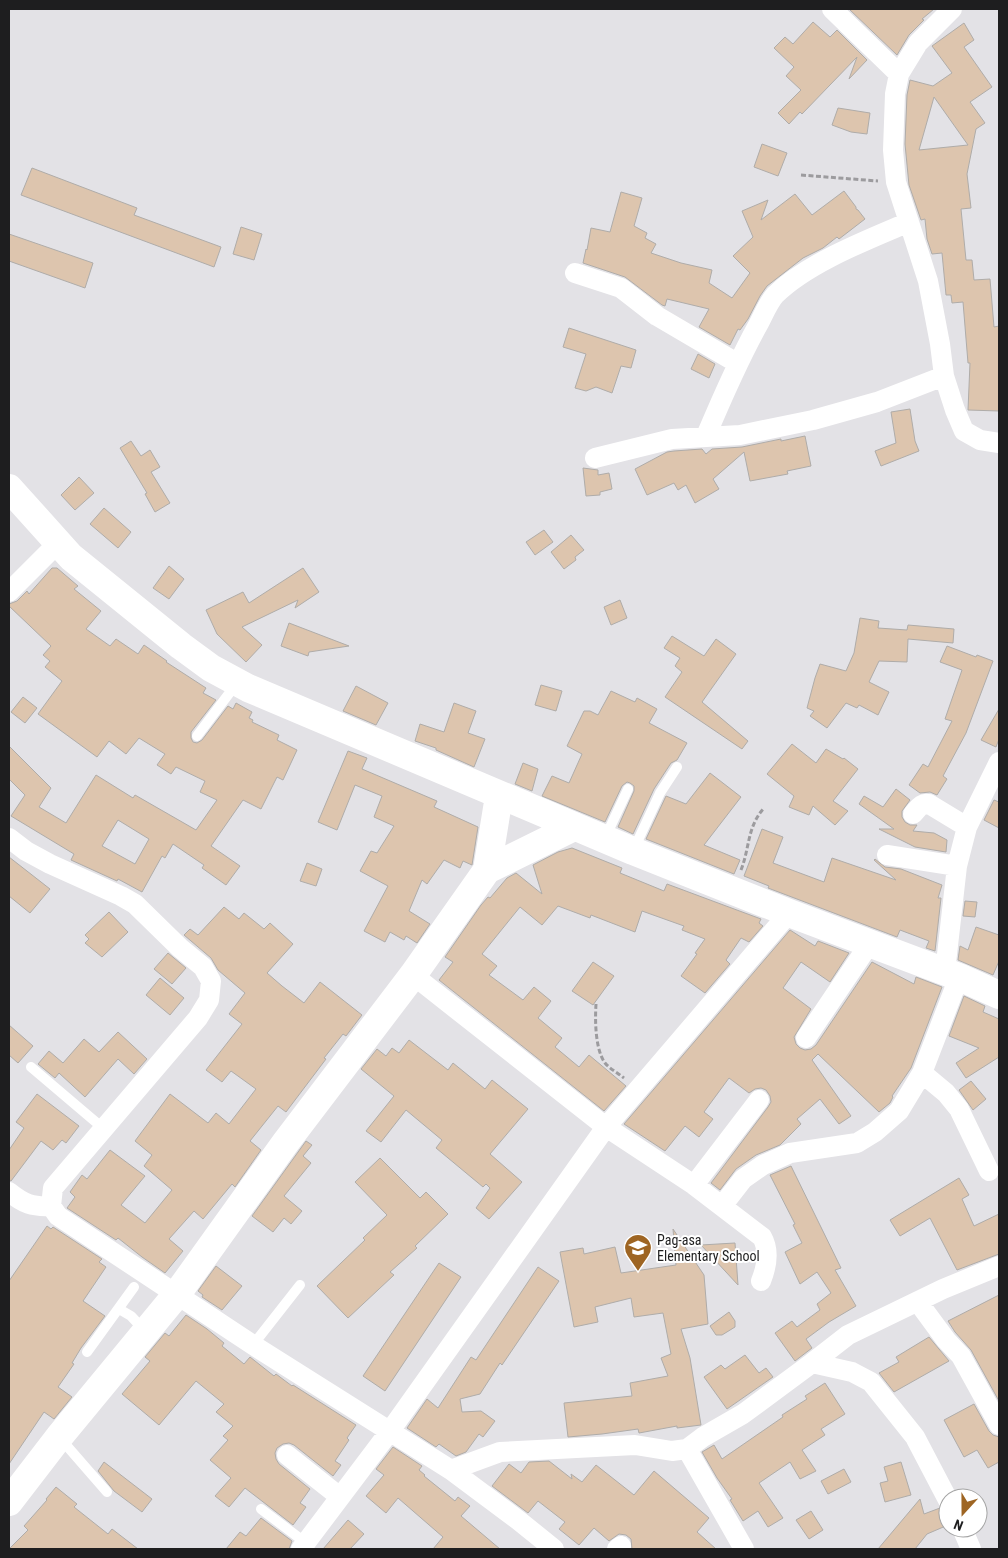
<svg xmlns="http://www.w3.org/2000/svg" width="1008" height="1558" viewBox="0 0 1008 1558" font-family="'Roboto Condensed',sans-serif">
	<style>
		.building { fill: #ddc5ae; stroke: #afaca9; fill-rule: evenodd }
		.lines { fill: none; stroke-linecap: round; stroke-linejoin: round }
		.path { stroke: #9c9b9e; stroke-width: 3; stroke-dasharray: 5 2.5; stroke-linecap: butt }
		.lane { stroke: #fff; stroke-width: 10 }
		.street { stroke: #fff; stroke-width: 20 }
		.secondary { stroke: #fff; stroke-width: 28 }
		.labels { text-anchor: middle; stroke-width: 4; stroke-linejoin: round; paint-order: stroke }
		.poi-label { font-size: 14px; fill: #1e1e1f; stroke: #fff; text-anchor: start }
	</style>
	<rect width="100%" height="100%" fill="#e3e2e6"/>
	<path class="building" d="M849,9H934L922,19L924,20L909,35L897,55Z
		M813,22L830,37L837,30L867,60L849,79L857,57L802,114L800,112L789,124L778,113L801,90L786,76L794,67L774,48L785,37L793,44Z
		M964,23L974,40L964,47L992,87L970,102L985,123L976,129L967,174L971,208L961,209L966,260H972L974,280L990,279L994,327L999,326V411L968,410L970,363H968L963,302L952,303L951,295H946L942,253L932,254L927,239L925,219L921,220L909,185L905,144L907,95L910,80L933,86L952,73L932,46ZM934,97L968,145L919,150Z
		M838,108L870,113L867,134L851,132L832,125Z
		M762,144L787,153L778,176L754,167Z
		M32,168L137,208L134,215L221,247L214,267L21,195Z
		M844,191L856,207V209L858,210L865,219L839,239L837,237L823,248L803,258L767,286L760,296L748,319L740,330L738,329L730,345L699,327L709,309L667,299L665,306L662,305L625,277L583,263L586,249L587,250L591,228L610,232L621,192L642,198L634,226L647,233L645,238L656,244L651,253L681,263L712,270L709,283L732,298L750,273L733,256L753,237L742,211L768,200L761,220L795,194L812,215Z
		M241,227L262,234L254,260L233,254Z
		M9,234L93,263L85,288L9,261Z
		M569,328L636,350L631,368L621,366L612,393L596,387L586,391L575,388L586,354L563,347Z
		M698,354L715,364L709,378L691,369Z
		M910,409L915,441L919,451L881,466L875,451L896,443L891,412Z
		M805,436L811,466L787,471L788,474L750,481L744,452L713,479L719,489L695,503L686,485L678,490L674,483L647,495L635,469L667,452L674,451L702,449L706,454L712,449L742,447L781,439V441Z
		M131,441L141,456L150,450L160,467L151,472L170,503L155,512L145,494L147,493L120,448Z
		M583,468L598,470V475L609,473L612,489L600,492V495L586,496Z
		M79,477L94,493L75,510L61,495Z
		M104,508L131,532L118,548L90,524Z
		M544,530L553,542L535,555L526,542Z
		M571,535L584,550L575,557L576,560L564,569L551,552Z
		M169,566L184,579L169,599L153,588Z
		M52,568H57L78,586L74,589L101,611L86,629L110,646L116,639L138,654L144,645L167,661L166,662L206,688L203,693L216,700L191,732V738L193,742L197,743L202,740L228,706L233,709L236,703L252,712L249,718L253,720L252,722L279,735L277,740L297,750L283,780L277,777L261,809L243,800L211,846L240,866L226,885L202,868L204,865L173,844L165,858L162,856L142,892L118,879L117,881L71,860L74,854L11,816L25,795L9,779V746L51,788L39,807L66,823L96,775L133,798L135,795L196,830L217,800L200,792L205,781L176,767L171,774L157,765L165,754L139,738L126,754L109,741L97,757L38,714L62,681L45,667L50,661L43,655L51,646L9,606V604L17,601L27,591L29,594ZM118,820L149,839L135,864L102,846Z
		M303,568L319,592L295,608L298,600L242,627L262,645L246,662L217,634L206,610L243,592L249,603Z
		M620,600L627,618L611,625L604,607Z
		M860,618L879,621L878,628L907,630L908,625L954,629L953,643L908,639L907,662L879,661L869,682L889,692L878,715L859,705L857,708L846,703L827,728L810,716L814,711L807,708L815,678L820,664L846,671L854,653Z
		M289,623L349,646L309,652L308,656L281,646Z
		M672,636L704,656L716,639L736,654L702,702L748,741L742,749L665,697L682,672L675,666L680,658L664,648Z
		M947,646L976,657L977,655L993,661L966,733L943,776L947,779L937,795L930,792L920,793L909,785L923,764L928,767L952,721L945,719L962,670L940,662Z
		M541,685L562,691L556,711L535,705Z
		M356,686L388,703L376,725L343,711Z
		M611,691L635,702L637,698L657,709L649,723L687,743L677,760L671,763L654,789L633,834L618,827L634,791V786L630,783L627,782L622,786L605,822L542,796L552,776L569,783L582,754L567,746L584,711H590L598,715Z
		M23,697L37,708L25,723L11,712Z
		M454,703L476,711L468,733L485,739L474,767L436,750V748L415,741L420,724L444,732Z
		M999,709V739L996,747L981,740Z
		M792,744L816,763L826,749L843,759L844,758L858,769L833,801L848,811L835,825L813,806L809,815L789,807L794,796L767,774Z
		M348,751L367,758L362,769L437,801L434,807L478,827L472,865L463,861L460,868L444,860L427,884L422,880L409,911L430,924L417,943L406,936L404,940L390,932L385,942L364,931L388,886L360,871L371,851L377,853L394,826L374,817L382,796L355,785L337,830L318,822Z
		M523,763L538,769L532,791L515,784Z
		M710,773L741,797L704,845L740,860L734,874L646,839L666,796L686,804Z
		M896,789L910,800L902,811V817L905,822L910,825H917L913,831L934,833L947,840L946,852L915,847L879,829H894L859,804L864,796L883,807Z
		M994,800L999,802V828L984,820Z
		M762,829L783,837L773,863L824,882L832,858L896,880L874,860L875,859L885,867L901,869L942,885L938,898H941L935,951L926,948L929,941L900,930L897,937L768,888L769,886L744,876Z
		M572,848L622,868L620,873L664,891L667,884L761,919L759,923L763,926L749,942L741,938L726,960L730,964L705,993L681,976L697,954L695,953L705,939L682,930L684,926L642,911L635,932L591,915L590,918L558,906L542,925L520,907L482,954L497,966L489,975L523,1000L534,987L551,1001L538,1018L562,1038L555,1047L579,1067L589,1055L626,1086L604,1111L439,980L453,962L445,957L481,905L488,897L490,898L507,878L516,873L542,894L533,865L558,852Z
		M9,857L50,889L30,913L9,896Z
		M307,863L322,869L316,886L300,881Z
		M965,901L977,902L975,917L963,916Z
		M224,907L239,919L244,913L264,929L270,923L293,944L267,973L282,986L304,1003L320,982L362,1015L346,1036L343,1034L324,1058L326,1059L286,1112L278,1106L250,1141L261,1150L235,1187L232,1184L203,1219L194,1211L169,1239L183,1251L165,1273L142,1257L118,1238L116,1240L67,1208L75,1197L70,1192L82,1175L87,1179L110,1150L145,1176L121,1205L145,1223L172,1190L144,1166L152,1155L135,1141L170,1094L208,1123L216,1113L229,1124L256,1089L231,1071L222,1082L206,1070L242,1024L229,1014L245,993L218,970L211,958L184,935L190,929L198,935Z
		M109,912L128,932L102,957L85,943L89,939L85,935Z
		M976,927L999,935V961L993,975L958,960L960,946L968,950Z
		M790,930L815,946L818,941L849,953L830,982L801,962L783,988L811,1009L794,1037L796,1044L800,1048L805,1050L811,1049L816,1045L872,962L914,984L916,977L942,987L911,1068L892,1096L893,1097L890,1103L879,1112L818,1054L812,1060L851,1116L839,1124L820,1099L797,1119L801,1124L780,1145L756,1155L736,1169L720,1190L711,1183L768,1107L771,1102L770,1096L766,1090L761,1088L755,1089L749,1093L729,1078L704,1112L713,1119L699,1137L685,1126L665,1151L624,1124Z
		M168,953L186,968L172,984L154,969Z
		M593,962L614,976L593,1005L572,991Z
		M160,978L184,998L170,1015L146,995Z
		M964,996L985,1006L983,1012L999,1019V1057L966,1078L956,1063L979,1048L949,1036Z
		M9,1025L33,1046L18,1063L9,1055Z
		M118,1032L147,1059L134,1074L118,1059L85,1097L59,1073L55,1078L38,1064L49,1051L63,1063L84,1039L99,1052Z
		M409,1040L448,1070L453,1063L485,1089L492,1080L528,1109L490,1154L522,1182L489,1219L476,1208L490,1188L486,1184L483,1187L436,1148L442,1140L406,1110L381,1142L366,1131L394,1096L361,1069L377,1049L386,1056L392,1048L399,1053Z
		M971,1081L986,1099L973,1110L959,1090Z
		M37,1094L79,1126L66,1143L62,1140L53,1150L41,1141L11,1181L9,1180V1150L24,1128L16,1122Z
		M306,1141L312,1145L303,1156L311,1163L284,1196L302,1211L291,1224L284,1218L273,1232L252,1216Z
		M380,1158L420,1198L426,1192L448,1214L415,1246L417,1248L390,1272L394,1275L348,1318L317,1286L365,1240L363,1238L387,1215L355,1182Z
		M791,1166L841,1268L835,1270L856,1306L829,1322L806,1339L812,1348L795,1361L775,1333L792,1321L797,1327L820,1310L817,1304L831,1293L817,1272L800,1284L785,1252L802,1243L793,1225L795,1224L770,1175Z
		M959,1178L969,1195L962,1199L974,1226L999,1214V1254L957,1270L930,1218L900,1236L890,1220Z
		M47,1226L51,1229L53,1227L102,1259L99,1262L106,1267L83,1301L105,1316L81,1348L72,1363L74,1364L58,1387L72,1397L54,1419L44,1412L9,1464V1281Z
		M673,1229L704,1275L708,1324L681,1329L690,1358L701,1425L677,1428V1426L639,1433L638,1429L602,1434L568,1437L564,1403L632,1396L630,1383L668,1376L661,1358L671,1354L663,1313L634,1317L631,1298L595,1307L598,1322L574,1327L560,1252L583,1248L584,1254L615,1247L621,1273L676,1265Z
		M735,1243L738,1285L701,1245Z
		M439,1263L461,1277L385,1391L363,1376Z
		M216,1266L242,1286L222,1310L202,1297L203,1295L198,1291Z
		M538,1267L559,1281L502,1365L500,1363L480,1394L460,1399L462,1412L481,1411L495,1421L483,1437L479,1434L466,1452L456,1456L439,1444L436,1447L407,1428L427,1399L438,1408L471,1357L476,1360Z
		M999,1295V1401L971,1350L955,1332L948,1321Z
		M729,1312L735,1321V1327L722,1335H716L710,1326Z
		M186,1315L207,1329L224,1343L222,1346L244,1364L250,1357L274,1376L276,1374L292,1386L293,1385L356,1425L347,1438L349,1440L335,1461L341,1465L333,1476L294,1445L289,1443L283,1444L277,1448L275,1453L276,1459L279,1464L310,1489L300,1503L306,1507L293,1525L245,1488L229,1507L215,1496L231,1478L210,1460L228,1440L223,1436L233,1426L216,1412L224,1404L196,1381L159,1425L122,1394L150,1361L145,1357L165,1333L169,1336Z
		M929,1337L949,1361L894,1392L879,1373L899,1362L896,1357Z
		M745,1355L759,1373L766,1368L773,1377L727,1409L704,1377L721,1365L725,1369Z
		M825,1383L845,1414L821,1429L825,1435L802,1450L816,1471L800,1479L790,1462L759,1483L783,1518L768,1527L758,1511L743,1521L730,1500L732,1499L717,1478L702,1452L714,1445L722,1459L783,1417L782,1415L807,1399L805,1396Z
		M974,1404L989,1431L993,1435L999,1437V1462L988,1468L977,1450L964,1457L944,1420Z
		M393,1447L422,1466L419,1470L425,1475L424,1476L455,1501L458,1497L470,1506L461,1516L500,1549H433L443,1537L398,1498L386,1513L366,1496L384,1475L376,1469Z
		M549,1461L572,1479L571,1474L582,1482L596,1465L634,1495L654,1471L709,1518L697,1532L716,1549H632L631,1539L626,1535L619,1534L609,1541L594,1528L579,1545L559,1529L565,1522L538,1501L528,1513L492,1486L509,1464L521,1473L529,1462Z
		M104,1462L152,1499L142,1512L114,1491L98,1471Z
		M901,1462L911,1495L885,1502L880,1483L888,1481L884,1467Z
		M844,1469L851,1482L828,1494L821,1481Z
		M56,1487L77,1504L74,1507L108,1534L112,1529L138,1549H9L28,1530L24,1526L47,1500L46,1499Z
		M920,1499L924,1514L940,1508L943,1510L948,1525L927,1534L915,1549H878Z
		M811,1511L823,1530L809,1539L796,1520Z
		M261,1518L292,1541L289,1549H226L240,1532L246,1536Z
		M348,1520L364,1534L350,1549H323Z"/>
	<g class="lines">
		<path class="path" d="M801,175L878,181
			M741,870C750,847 747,827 764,808
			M596,1004C595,1020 595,1049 605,1063C610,1069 618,1073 624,1078"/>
		<path class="lane" d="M197,736L237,683
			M605,838L628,789
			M633,851L660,793L677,767
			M31,1067L104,1129
			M119,1309L131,1316L145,1331
			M253,1345L300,1285
			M87,1352L134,1287
			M60,1438L107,1492
			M261,1509L306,1543"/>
		<path class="street" d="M832,9L899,74
			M952,9L918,43L899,74L895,94L893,150L896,182L928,281L940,344L944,376L955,410L964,431L980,440L999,443
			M575,273L621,288L657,316L737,363
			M706,436C722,398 738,361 758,325C763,316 768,303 775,295C807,263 867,240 909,222
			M595,458L672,439L740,435L813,420L877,402L944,376
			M9,592L57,544
			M913,814C918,809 921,802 929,804L967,827
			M9,838L26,851L50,864L121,896L135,904L180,948L203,967L211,981L209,1000L198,1018L53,1188L51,1206L58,1216L253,1345L451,1470L518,1520L554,1549
			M887,855L957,866
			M945,972L957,866L967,827L999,762
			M413,975L606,1127L694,1185L762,1237C770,1251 767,1266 761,1281
			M806,1038L870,943
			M922,1073L946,1093L959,1109L989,1171
			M694,1185L759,1100
			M9,1192C24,1204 32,1207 51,1206
			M722,1206L743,1179L763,1165L790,1153L857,1143L875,1132L899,1111L922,1073L959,977
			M918,1302L946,1340L961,1356L999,1425
			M812,1363L848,1335L943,1289L999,1266
			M687,1449L703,1437L743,1414L812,1363L852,1372L871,1382L915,1437L948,1500
			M287,1455L340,1497
			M451,1470L500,1452L635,1445L672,1451L687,1449L744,1549
			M962,1528L971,1549
			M301,1549L390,1431L606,1127L789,913
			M617,1549L621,1546"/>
		<path class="secondary" d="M9,488L71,557L181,646L211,668L248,688L633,851L789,913L959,977L999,995
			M487,870L574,827
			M9,1502L59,1437L177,1294L286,1142L413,975L487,870L499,796"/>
	</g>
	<defs>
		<symbol id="school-pin" viewBox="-11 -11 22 30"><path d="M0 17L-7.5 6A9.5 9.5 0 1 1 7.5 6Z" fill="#9e6523" stroke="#fff"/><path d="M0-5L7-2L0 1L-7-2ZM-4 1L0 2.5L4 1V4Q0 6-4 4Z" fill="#fff"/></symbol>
	</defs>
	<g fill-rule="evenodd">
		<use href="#school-pin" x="622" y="1232" width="32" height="43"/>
	</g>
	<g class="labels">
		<g class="poi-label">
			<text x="657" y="1245">Pag-asa<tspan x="657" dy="16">Elementary School</tspan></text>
		</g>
	</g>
	<rect width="1008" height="1558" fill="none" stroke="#1e1e1f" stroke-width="20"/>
	<g transform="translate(963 1513) rotate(201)"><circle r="24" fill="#ffffff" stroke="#a5a5a5"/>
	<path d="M0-4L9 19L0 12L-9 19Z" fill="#9e6523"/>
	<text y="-8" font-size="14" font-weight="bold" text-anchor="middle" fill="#1e1e1f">N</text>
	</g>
</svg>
